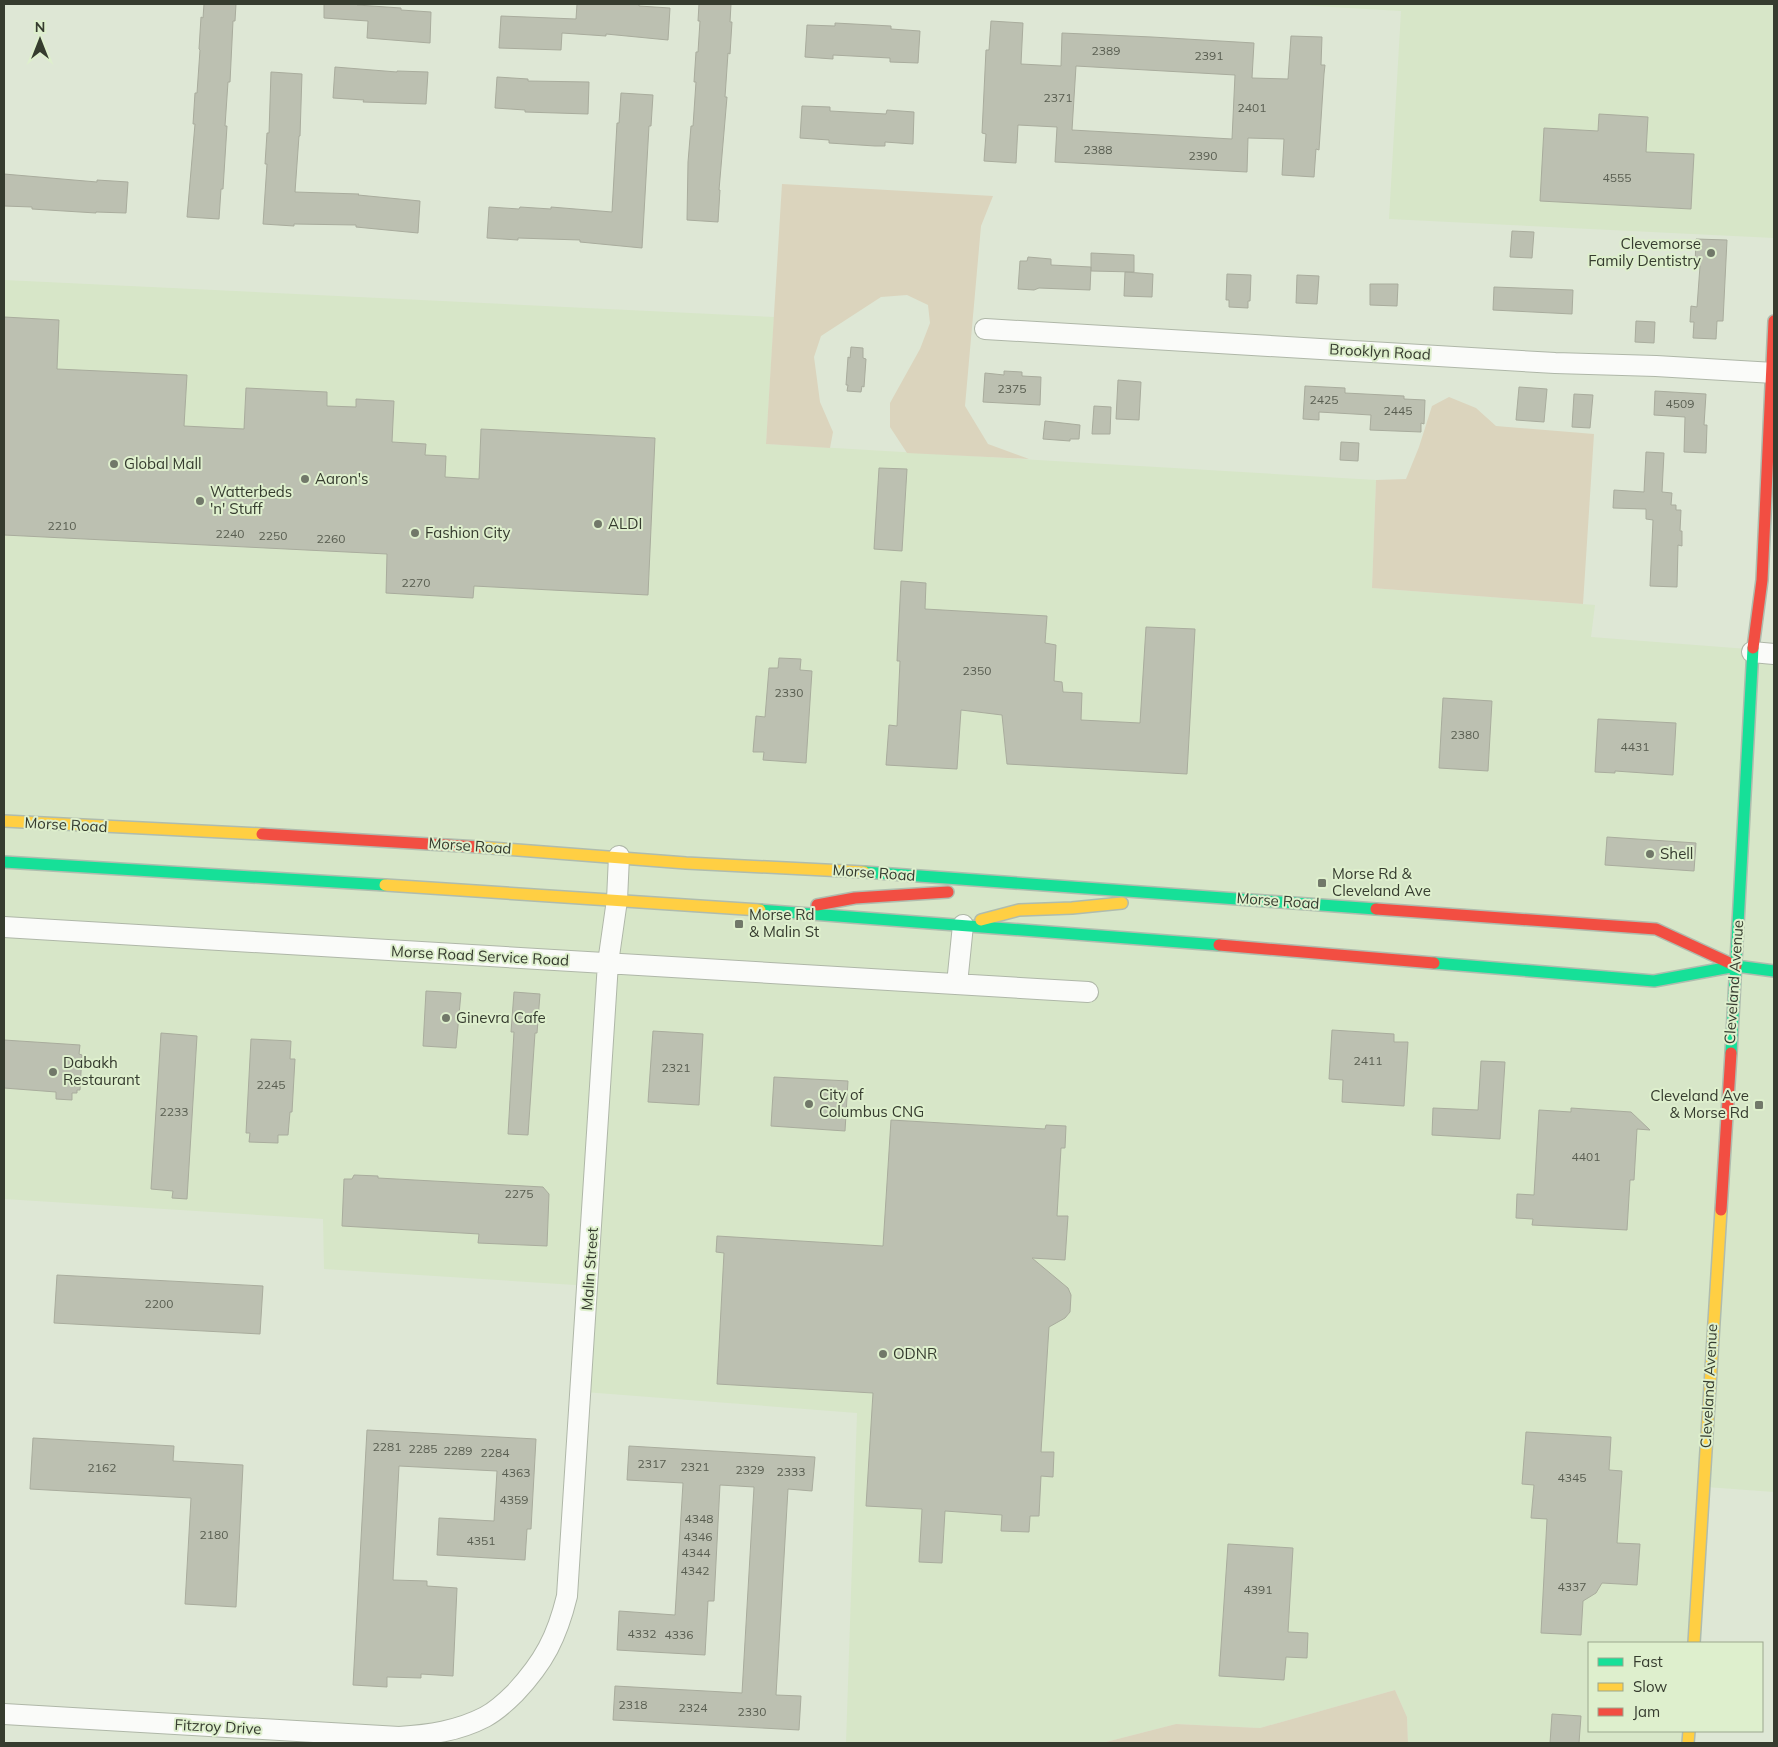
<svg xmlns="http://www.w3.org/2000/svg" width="1778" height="1747" viewBox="0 0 1778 1747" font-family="Mulish,sans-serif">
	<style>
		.built { fill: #d7e6c8 }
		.green { fill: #dbd4bd }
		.building { fill: #bcc0b1; stroke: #a9ac9d; fill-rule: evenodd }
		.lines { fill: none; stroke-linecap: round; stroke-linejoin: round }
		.street-casing { stroke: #afb7a8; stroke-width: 22 }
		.fast-casing { stroke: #afbcae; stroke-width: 14 }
		.slow-casing { stroke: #afbcae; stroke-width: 14 }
		.jam-casing { stroke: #afbcae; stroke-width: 14 }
		.street { stroke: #fafbf9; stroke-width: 20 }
		.fast { stroke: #16e098; stroke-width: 11 }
		.slow { stroke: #ffcf43; stroke-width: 11 }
		.jam { stroke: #f24e42; stroke-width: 11 }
		.poi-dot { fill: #717869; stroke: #deefcd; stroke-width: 2 }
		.labels { text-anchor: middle; stroke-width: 4; stroke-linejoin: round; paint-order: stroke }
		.number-label { font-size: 12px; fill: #585d50 }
		.poi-label { font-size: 15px; fill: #363c2f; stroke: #deefcd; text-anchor: start }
		.street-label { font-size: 15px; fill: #363c2f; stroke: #deefcd }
	</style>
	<rect width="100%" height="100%" fill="#dee7d5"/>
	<path class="built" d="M1280,4H1774V238L1389,219L1401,11Z
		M4,280L774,317L766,444L1376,480L1372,588L1595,605L1591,637L1774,651V1492L1706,1487L1697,1643H1589V1731H1691L1690,1743H1408L1407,1717L1395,1690L1260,1728L1176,1724L1102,1743H846L857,1413L584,1392L591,1286L324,1269L323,1219L4,1199Z"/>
	<path class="green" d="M782,184L993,196L981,226L965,406L988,444L1029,459L907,453L890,427V403L920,349L930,323L928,305L907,295L881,297L821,336L814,357L820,402L833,432L830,448L766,444Z
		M1449,397L1476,408L1496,426L1594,434L1583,604L1372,588L1376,480L1406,479L1419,447L1432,406Z
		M1395,1690L1407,1717L1408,1743H1102L1176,1724L1260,1728Z"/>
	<path class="building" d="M204,4H236L235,21H233L230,82H228L225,126H227L223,189H221L219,219L187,217L195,124H193L195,93H197L200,50L199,49L201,17L203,18Z
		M324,4H357V5L401,8V10L431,12L430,43L367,38L368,21L324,18Z
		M577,4H639V6L670,8L668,40L606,34V36L562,33L561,50L499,48L501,16L576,19Z
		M699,4H731L730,22H732L730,54L728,53L725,97H727L719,190H720L718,222L687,220L688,162L691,126H693L696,82H694L696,52H698L700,21H698Z
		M991,21L1023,23L1021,64L1061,66L1062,33L1152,37L1254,43L1252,78L1288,79L1291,36L1322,37L1321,65H1325L1324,74L1319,150L1316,149L1314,177L1282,175L1284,139L1248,138L1247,172L1055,162L1057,127L1018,125L1016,163L984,161L986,134L982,133L986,50H989ZM1076,66L1235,75L1232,139L1072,130Z
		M835,23L891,26V29L920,31L918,63L890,62V58L833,55V59L805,57L807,25L835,26Z
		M335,67L397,72V71L428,72L426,104L363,102L364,100L333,98Z
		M271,72L302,74L300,136H299L295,192L359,194L358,195L420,201L418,233L356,227V225L294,224V226L263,224L267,164H265L267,133H269Z
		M497,77L528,79V81L589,82L588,114L525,112V110L495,108Z
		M621,93L653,95L651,126H649L642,248L580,242V240L518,238V240L487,238L489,207L519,209L520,207L551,209V207L612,212L617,123H619Z
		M802,106L830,107V111L886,114L887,110L914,112L913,144L885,142V146H875L829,143V140L800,138Z
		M1599,114L1648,117L1646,152L1694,154L1691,209L1540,201L1544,128L1598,131Z
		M4,174L97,182V180L128,182L126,213L96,212V213L32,209V207L4,206Z
		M1512,231L1534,232L1532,258L1510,257Z
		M1696,239L1727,240L1723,321H1717L1716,339L1693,338L1694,322H1690L1691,306L1697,307L1700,266H1695Z
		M1091,253L1134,255V272L1091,271Z
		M1028,257L1051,259V265L1091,267L1090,290L1039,288L1034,290L1018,289L1020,261H1027Z
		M1125,272L1153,274L1152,297L1124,296Z
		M1227,274L1251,275L1250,301H1248V308L1229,307V300H1226Z
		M1297,275L1319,276L1317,304L1296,303Z
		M1370,284H1398L1397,306L1370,305Z
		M1494,287L1573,290L1572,314L1493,310Z
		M4,317L59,320L57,369L187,375L184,426L244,429L246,388L327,392V406L356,407V399L394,401L392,442L426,444L425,455L446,456L445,477L479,479L481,429L655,438L648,595L474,586L473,598L386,593L387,554L4,535Z
		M1636,321L1655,322L1654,343L1635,342Z
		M851,347L863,348V358L866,359L864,387L862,386L861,392L847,391L848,385H846L848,357L850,358Z
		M1004,371L1022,372V376L1041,377L1040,405L983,402L985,373L1004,375Z
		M1118,380L1141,382L1139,420L1116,419Z
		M1305,386L1345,388V393L1404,396V399L1425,400L1424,424L1421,423V432L1370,430L1371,415L1319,412V420L1303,419Z
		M1519,387L1547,389L1544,422L1516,420Z
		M1655,391L1706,394L1704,425H1707L1706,453L1684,452L1685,417L1654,415Z
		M1574,394L1593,395L1590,428L1572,427Z
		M1094,406L1111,407L1110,434H1092Z
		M1045,421L1080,425L1079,439H1070V441L1043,439Z
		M1341,442L1359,443L1358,461L1340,460Z
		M1646,452L1664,453L1662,492L1672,493L1671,505H1676V510H1681L1680,531H1682V546L1678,545L1677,587L1650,586L1653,520L1646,519V509L1613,508L1614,490L1644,492Z
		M879,468L907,469L902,551L874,549Z
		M901,581L926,583L925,609L1047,616L1045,643L1056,645L1054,681L1062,682L1063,692L1082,693L1081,720L1140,723L1146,627L1195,629L1187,774L1007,764L1002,715L961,710L957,769L886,765L889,725L897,726L900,661H897Z
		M779,658L801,659L800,670L812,671L806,763L763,760L764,752H753L756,716L765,717L769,668H778Z
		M1443,698L1492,701L1488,771L1439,768Z
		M1598,719L1676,723L1673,775L1615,771V773L1595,772Z
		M1607,837L1696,843L1694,871L1605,865Z
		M426,991L461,993L456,1048L423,1046Z
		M514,992L540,994L537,1033H535L528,1135L508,1134L514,1032H511Z
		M1332,1030L1394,1034V1042H1408L1404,1106L1342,1102L1343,1080L1329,1079Z
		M653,1031L703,1034L699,1105L648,1102Z
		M161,1033L197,1036L187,1199L172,1198L173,1191L151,1189Z
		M251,1039L291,1041L290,1059H295L292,1112H290L288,1135H278V1143L249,1142L250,1133H246Z
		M4,1040L80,1045L79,1054L82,1055L80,1090H77V1093H72V1100L56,1099V1092L4,1088Z
		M1481,1061L1505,1062L1500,1139L1432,1135L1433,1108L1478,1110Z
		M774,1077L848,1081L845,1131L771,1126Z
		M1571,1108L1631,1112L1650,1130L1637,1129L1634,1180H1630L1627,1230L1532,1225L1533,1219L1516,1218L1517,1194L1534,1195L1539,1110L1571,1112Z
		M891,1120L1045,1129L1046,1125L1066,1126L1065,1148H1061L1057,1216H1068L1065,1260L1032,1258L1068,1288L1071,1295L1070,1312L1065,1318L1049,1327L1041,1452H1054L1053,1477L1041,1476L1039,1516H1030L1029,1532L1001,1531L1002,1515L945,1511L942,1563L919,1562L922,1509L866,1506L873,1393L717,1384L724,1253L716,1252L717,1236L883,1246Z
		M354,1175L378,1176V1178L543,1187L549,1194L547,1246L478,1243L479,1234L342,1226L344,1179H352Z
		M57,1275L263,1286L260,1334L54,1323Z
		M367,1430L536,1439L531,1529H527L525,1560L437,1555L439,1518L494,1521L497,1471L399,1466L393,1580L427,1581V1586L457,1588L453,1676L421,1674V1678L387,1677V1687L353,1685Z
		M1526,1432L1611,1437L1609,1470L1622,1471L1617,1543L1640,1544L1637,1585L1602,1583L1596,1593L1583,1601L1581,1635L1541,1633L1547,1519L1531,1518L1534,1485L1522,1484Z
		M33,1438L174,1446L173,1461L243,1465L236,1607L185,1604L191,1498L30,1489Z
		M629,1446L815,1457L812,1491L788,1489L776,1695L801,1696L799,1730L613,1720L615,1686L742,1693L754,1487L720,1485L714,1601H708L705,1655L617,1650L619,1611L675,1615L683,1483L627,1480Z
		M1228,1544L1293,1548L1288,1632L1308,1633L1307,1658L1286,1657L1284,1680L1219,1676Z
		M1552,1714L1581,1716L1579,1743H1550Z"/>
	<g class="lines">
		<defs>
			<path id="street" d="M985,329L1555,363L1656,366L1774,373
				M1752,652L1774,654
				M4,927L1088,992
				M957,984L963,925
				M4,1714L399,1737C429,1735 458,1731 485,1717C496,1711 506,1702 515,1693C544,1662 557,1637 567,1596L608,963L617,900L619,856"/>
			<path id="fast" d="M4,862L385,885
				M864,872L1376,909
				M760,910L1219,945
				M1434,963L1654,981L1736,966L1774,971
				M1731,1053L1753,648"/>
			<path id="slow" d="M4,821L262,834
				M479,847L686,863L864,872
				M385,885L760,910
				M981,920L1019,910L1072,908L1122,903
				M1694,1643L1721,1210
				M1688,1743L1689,1731"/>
			<path id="jam" d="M1753,648L1762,580L1774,321
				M262,834L479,847
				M817,905L855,898L948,892
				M1376,909L1656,929L1736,966
				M1219,945L1434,963
				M1721,1210L1731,1053"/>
		</defs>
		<use href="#street" class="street-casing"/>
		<use href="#fast" class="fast-casing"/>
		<use href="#slow" class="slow-casing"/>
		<use href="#jam" class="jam-casing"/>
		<use href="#street" class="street"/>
		<use href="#fast" class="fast"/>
		<use href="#slow" class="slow"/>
		<use href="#jam" class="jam"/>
	</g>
	<g class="poi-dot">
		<circle cx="1711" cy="253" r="5"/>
		<circle cx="114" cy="464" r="5"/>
		<circle cx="305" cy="479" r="5"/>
		<circle cx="200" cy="501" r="5"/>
		<circle cx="598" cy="524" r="5"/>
		<circle cx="415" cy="533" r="5"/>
		<circle cx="1650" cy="854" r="5"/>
		<rect x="1317" y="878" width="10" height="10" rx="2.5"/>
		<rect x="734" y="919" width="10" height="10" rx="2.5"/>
		<circle cx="446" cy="1018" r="5"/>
		<circle cx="53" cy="1072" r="5"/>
		<circle cx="809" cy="1104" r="5"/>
		<rect x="1754" y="1100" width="10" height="10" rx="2.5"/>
		<circle cx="883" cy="1354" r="5"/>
	</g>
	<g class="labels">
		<g class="number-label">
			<text x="1106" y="55">2389</text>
			<text x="1209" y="60">2391</text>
			<text x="1058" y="102">2371</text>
			<text x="1252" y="112">2401</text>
			<text x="1098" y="154">2388</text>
			<text x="1203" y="160">2390</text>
			<text x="1617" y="182">4555</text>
			<text x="1012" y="393">2375</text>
			<text x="1324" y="404">2425</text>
			<text x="1680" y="408">4509</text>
			<text x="1398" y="415">2445</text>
			<text x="62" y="530">2210</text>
			<text x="230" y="538">2240</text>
			<text x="273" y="540">2250</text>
			<text x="331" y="543">2260</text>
			<text x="416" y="587">2270</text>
			<text x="977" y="675">2350</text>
			<text x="789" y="697">2330</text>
			<text x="1465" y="739">2380</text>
			<text x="1635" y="751">4431</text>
			<text x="1368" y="1065">2411</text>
			<text x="676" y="1072">2321</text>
			<text x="271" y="1089">2245</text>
			<text x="174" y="1116">2233</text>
			<text x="1586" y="1161">4401</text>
			<text x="519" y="1198">2275</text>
			<text x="159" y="1308">2200</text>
			<text x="387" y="1451">2281</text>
			<text x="423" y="1453">2285</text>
			<text x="458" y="1455">2289</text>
			<text x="495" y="1457">2284</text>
			<text x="652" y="1468">2317</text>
			<text x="695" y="1471">2321</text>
			<text x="102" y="1472">2162</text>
			<text x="750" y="1474">2329</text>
			<text x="791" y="1476">2333</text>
			<text x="516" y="1477">4363</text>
			<text x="1572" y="1482">4345</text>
			<text x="514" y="1504">4359</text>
			<text x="699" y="1523">4348</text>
			<text x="214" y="1539">2180</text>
			<text x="698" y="1541">4346</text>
			<text x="481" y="1545">4351</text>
			<text x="696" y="1557">4344</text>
			<text x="695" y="1575">4342</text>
			<text x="1572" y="1591">4337</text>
			<text x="1258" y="1594">4391</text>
			<text x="642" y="1638">4332</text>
			<text x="679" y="1639">4336</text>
			<text x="633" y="1709">2318</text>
			<text x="693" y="1712">2324</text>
			<text x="752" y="1716">2330</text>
		</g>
		<g class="poi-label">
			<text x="1701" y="249" text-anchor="end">Clevemorse<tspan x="1701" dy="17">Family Dentistry</tspan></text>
			<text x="124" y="469">Global Mall</text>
			<text x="315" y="484">Aaron's</text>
			<text x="210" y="497">Watterbeds<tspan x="210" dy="17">'n' Stuff</tspan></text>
			<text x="608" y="529">ALDI</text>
			<text x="425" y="538">Fashion City</text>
			<text x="1660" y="859">Shell</text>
			<text x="1332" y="879">Morse Rd &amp;<tspan x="1332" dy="17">Cleveland Ave</tspan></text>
			<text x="749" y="920">Morse Rd<tspan x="749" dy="17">&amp; Malin St</tspan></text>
			<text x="456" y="1023">Ginevra Cafe</text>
			<text x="63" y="1068">Dabakh<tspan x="63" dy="17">Restaurant</tspan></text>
			<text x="819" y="1100">City of<tspan x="819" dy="17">Columbus CNG</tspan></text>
			<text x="1749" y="1101" text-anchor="end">Cleveland Ave<tspan x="1749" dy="17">&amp; Morse Rd</tspan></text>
			<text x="893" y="1359">ODNR</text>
		</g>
		<g class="street-label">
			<text transform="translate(1380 352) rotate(3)" y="5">Brooklyn Road</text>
			<text transform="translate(66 825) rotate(3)" y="5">Morse Road</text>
			<text transform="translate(470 846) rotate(4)" y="5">Morse Road</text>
			<text transform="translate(874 873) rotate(4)" y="5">Morse Road</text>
			<text transform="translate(1278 901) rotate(4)" y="5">Morse Road</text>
			<text transform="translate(480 956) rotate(3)" y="5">Morse Road Service Road</text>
			<text transform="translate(1734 982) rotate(-86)" y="5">Cleveland Avenue</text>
			<text transform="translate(590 1269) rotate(-86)" y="5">Malin Street</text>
			<text transform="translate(1709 1386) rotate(-87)" y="5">Cleveland Avenue</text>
			<text transform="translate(218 1727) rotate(3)" y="5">Fitzroy Drive</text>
		</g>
	</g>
	<rect width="1778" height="1747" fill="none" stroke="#363c2f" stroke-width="10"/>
	<rect x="1588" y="1642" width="175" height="90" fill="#deefcd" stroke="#9ba78e"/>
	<rect x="1598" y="1658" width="25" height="8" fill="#16e098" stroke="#9ba78e"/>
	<text x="1633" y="1667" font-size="15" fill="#363c2f">Fast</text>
	<rect x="1598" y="1683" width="25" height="8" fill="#ffcf43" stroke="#9ba78e"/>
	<text x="1633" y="1692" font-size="15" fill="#363c2f">Slow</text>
	<rect x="1598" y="1708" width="25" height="8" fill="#f24e42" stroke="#9ba78e"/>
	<text x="1633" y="1717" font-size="15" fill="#363c2f">Jam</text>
	<g transform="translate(40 40)" stroke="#deefcd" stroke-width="4" paint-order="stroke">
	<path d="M0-4L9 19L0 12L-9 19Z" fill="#363c2f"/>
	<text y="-8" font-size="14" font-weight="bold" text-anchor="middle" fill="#363c2f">N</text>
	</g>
</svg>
